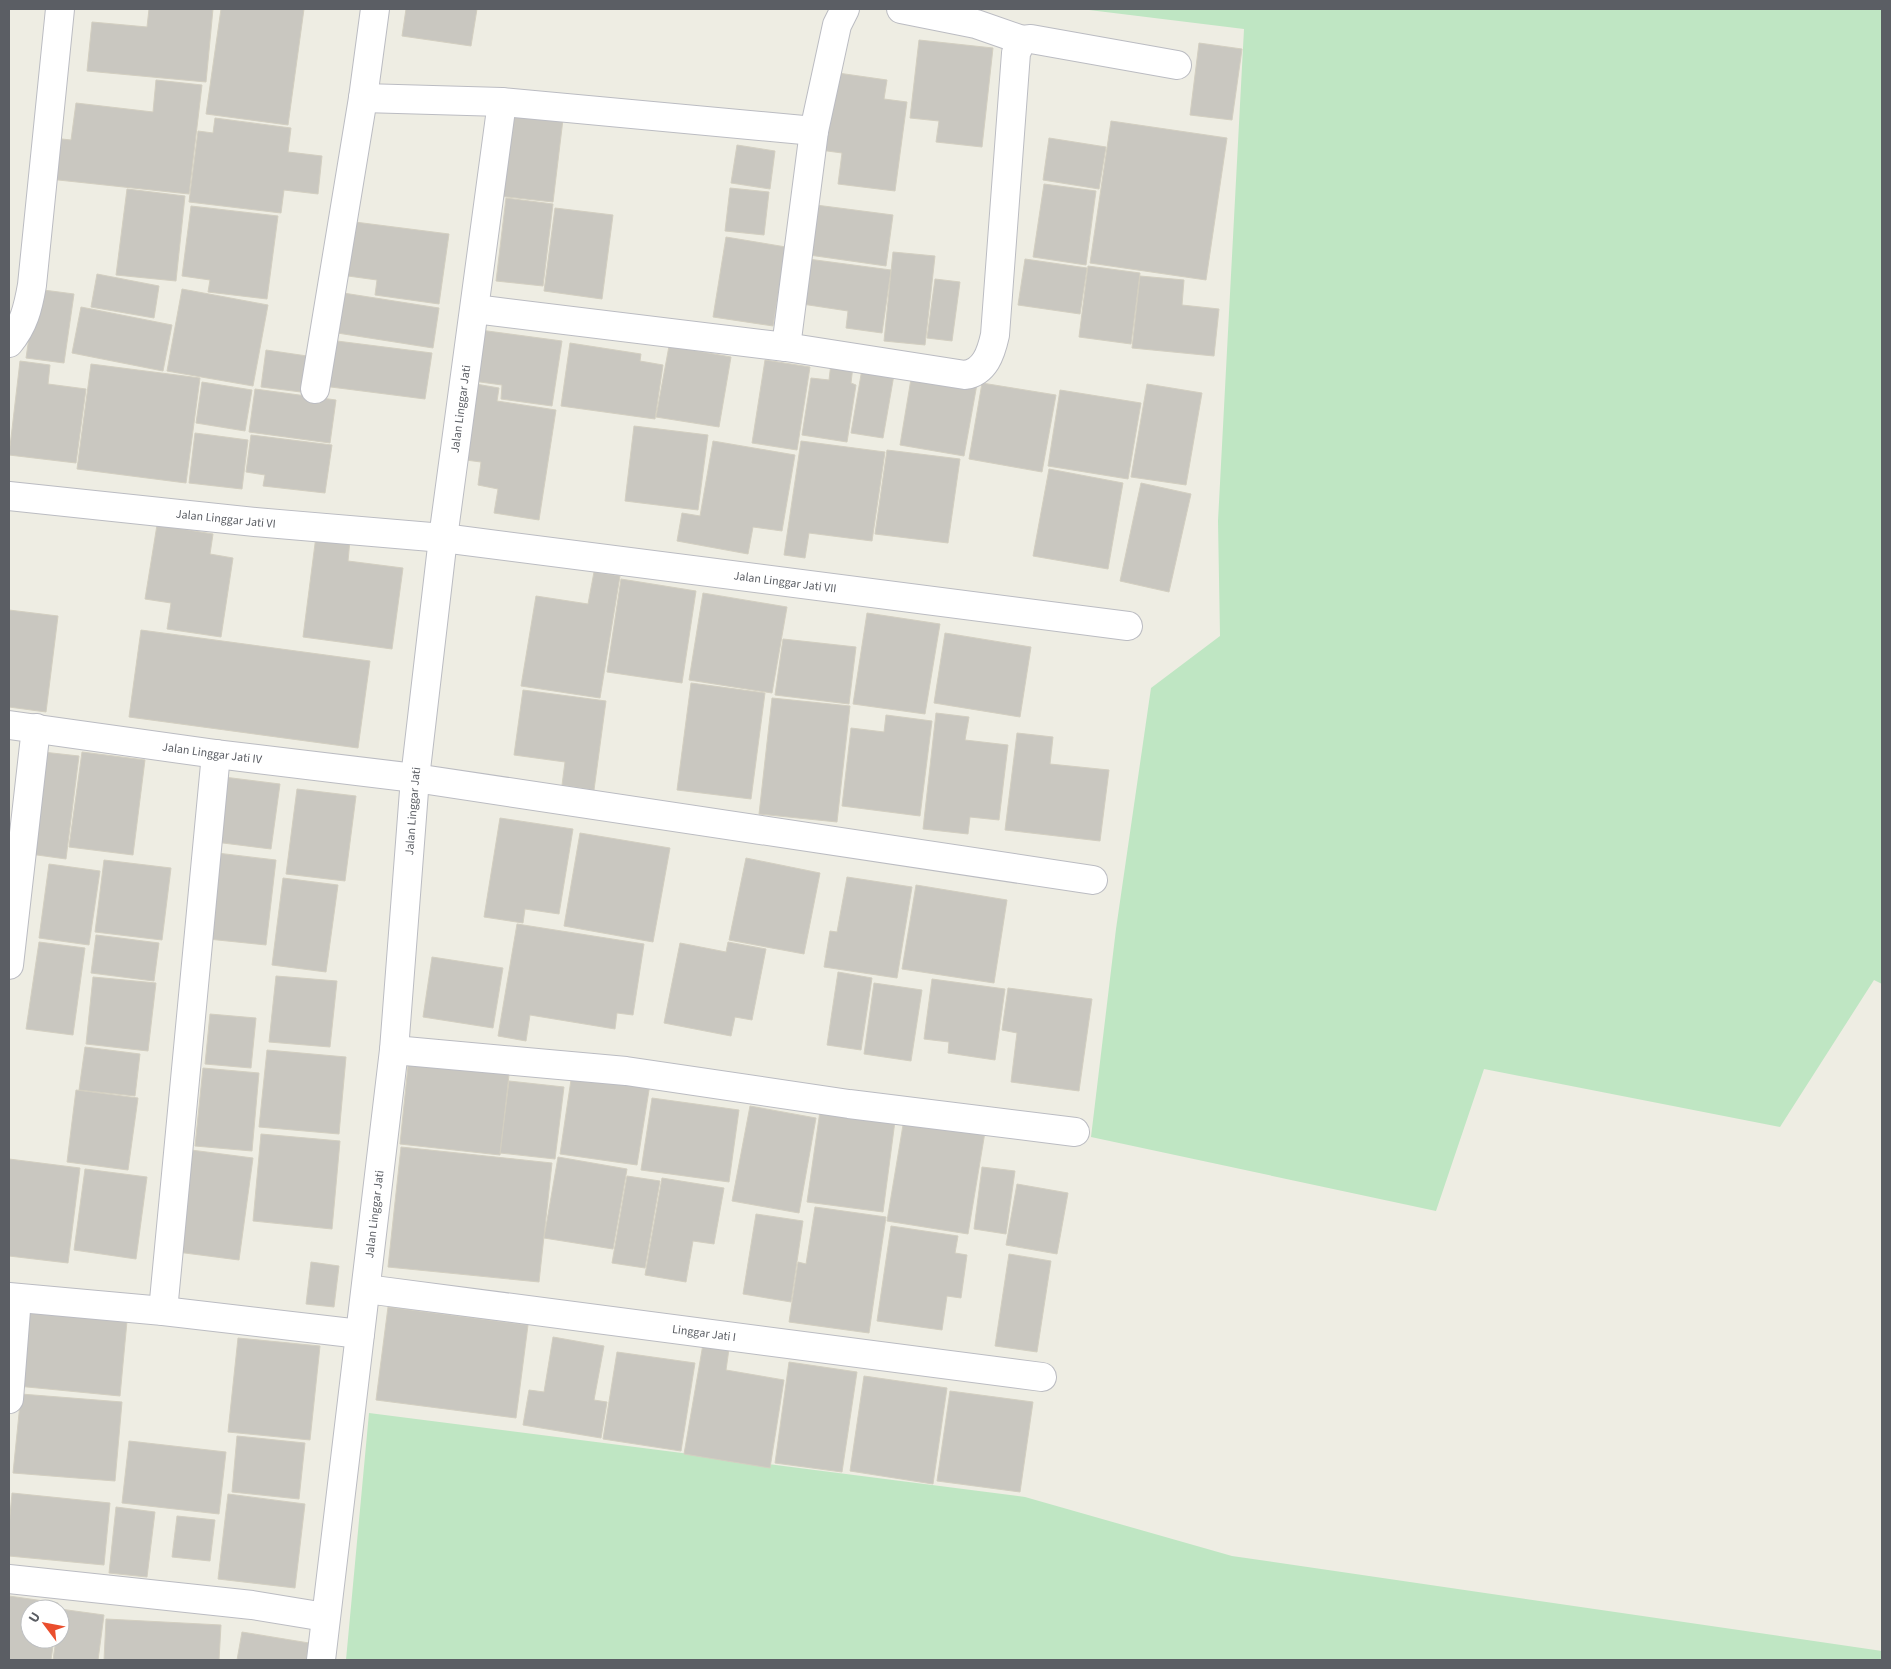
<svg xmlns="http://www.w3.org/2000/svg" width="1891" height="1669" viewBox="0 0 1891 1669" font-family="'Source Sans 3',sans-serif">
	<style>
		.green { fill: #bfe6c3 }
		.building { fill: #c9c7c0; stroke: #d3cfc1 }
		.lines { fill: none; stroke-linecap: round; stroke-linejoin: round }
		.street-casing { stroke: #bbbcc2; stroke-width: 30 }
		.street { stroke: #fff; stroke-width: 28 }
		.labels { text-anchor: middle; stroke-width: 4; stroke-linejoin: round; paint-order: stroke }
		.street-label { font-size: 12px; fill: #5b5e64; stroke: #fff }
	</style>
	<rect width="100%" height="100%" fill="#eeede3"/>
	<path class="green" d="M1081,9H1882V984L1874,980L1780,1127L1484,1069L1436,1211L1091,1137L1116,929L1151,688L1220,636L1218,521L1244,29Z
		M369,1413L1025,1497L1232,1556L1882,1651V1660H346Z"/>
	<path class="building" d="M149,9H213L206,82L87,71L92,22L147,27Z
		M221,9H304L288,125L206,114Z
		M406,9H477L471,46L402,36Z
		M919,40L993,48L982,147L936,142L939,121L910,118Z
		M1199,43L1242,49L1232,120L1190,115Z
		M831,72L887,80L884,99L907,102L895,191L838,184L842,153L820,150Z
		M156,80L202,85L189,194L49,179L53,138L71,140L76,103L153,112Z
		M508,105L564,111L553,202L498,196Z
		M215,118L291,128L288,152L322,156L318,194L284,190L281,213L189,202L198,131L213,133Z
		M1111,121L1227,138L1206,280L1090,263Z
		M1049,138L1106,147L1099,189L1043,180Z
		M737,145L775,151L770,189L731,183Z
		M1044,184L1096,191L1086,265L1033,257Z
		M730,188L769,192L764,235L725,231Z
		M127,189L185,196L176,281L116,275Z
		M506,198L553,204L543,286L496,281Z
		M816,205L893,215L886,266L809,255Z
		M191,206L278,216L267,299L208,292L210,280L182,276Z
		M555,208L613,215L602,299L544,291Z
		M355,222L449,234L439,304L375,295L377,280L348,276Z
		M726,237L786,247L773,326L713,317Z
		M893,252L935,256L925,345L884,341Z
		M808,259L891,270L882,333L846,328L848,311L802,304Z
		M1025,259L1087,268L1080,314L1018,305Z
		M1088,266L1140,273L1131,344L1079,337Z
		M97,274L159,286L154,318L91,307Z
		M1140,276L1184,280L1182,305L1219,309L1214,356L1132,348Z
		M935,279L960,282L952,341L927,338Z
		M36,289L74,294L64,363L26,358Z
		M182,289L268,305L253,386L167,371Z
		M337,292L439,308L433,348L331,332Z
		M81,307L172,325L163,371L72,353Z
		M480,330L562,341L552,406L501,399L502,385L473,381Z
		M329,340L432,353L425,399L323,386Z
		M570,343L641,354L640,361L663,365L655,419L561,406Z
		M669,346L731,357L719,427L656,417Z
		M266,350L314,357L309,393L261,387Z
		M765,360L810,367L797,450L752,443Z
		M20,361L50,365L48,384L86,389L76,463L9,455Z
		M831,363L853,366L851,383L856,385L847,442L802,435L811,378L829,380Z
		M863,363L895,369L883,438L851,433Z
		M91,364L200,378L186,483L77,469Z
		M912,373L977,384L964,456L900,445Z
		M202,382L252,390L245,431L196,423Z
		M470,383L499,388L497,401L556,410L539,520L494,513L498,489L478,485L481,462L458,459Z
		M982,383L1056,395L1042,472L969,459Z
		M1147,384L1202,393L1186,485L1131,477Z
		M255,389L336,400L330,443L249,432Z
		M1060,390L1141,403L1128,479L1048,466Z
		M634,426L708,435L698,510L625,501Z
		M195,433L248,440L242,489L189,483Z
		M251,435L332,445L325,493L263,486L265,475L246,472Z
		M713,441L795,455L782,531L753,527L748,554L677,541L682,513L700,516Z
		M801,441L885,452L872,541L809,533L805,558L784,555Z
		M887,450L960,459L948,543L875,534Z
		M1049,469L1123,483L1108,569L1033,556Z
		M1141,483L1191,494L1169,592L1120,581Z
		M157,525L213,534L210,554L233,558L221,637L167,629L171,603L145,599Z
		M316,536L350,540L348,561L403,568L392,649L303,637Z
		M594,572L620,576L600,698L521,686L536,596L588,604Z
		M621,579L696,591L682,683L607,672Z
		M703,593L787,607L772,693L689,680Z
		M9,610L58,616L46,712L9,707Z
		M867,613L940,624L925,714L853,704Z
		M141,630L370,661L358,748L129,717Z
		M945,633L1031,647L1020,717L934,703Z
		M783,639L856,647L849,704L775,695Z
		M691,683L765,693L751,799L677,790Z
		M523,690L606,701L594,790L562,785L565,762L514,755Z
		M772,698L850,706L837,822L759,814Z
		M936,713L969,717L965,740L1008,745L999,820L970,817L968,834L923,829Z
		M886,715L932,721L920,816L842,806L851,728L884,732Z
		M1017,733L1053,737L1050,764L1109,770L1100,841L1005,830Z
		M43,752L79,756L66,859L30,854Z
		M82,752L145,760L133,855L69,847Z
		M224,777L280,784L271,849L215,842Z
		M297,789L356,796L345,881L286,874Z
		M500,818L573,829L559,914L525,909L523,923L484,917Z
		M580,833L670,848L653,942L564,926Z
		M217,853L276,860L266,945L208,939Z
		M746,858L820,873L804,954L729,940Z
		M104,860L171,868L162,940L95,932Z
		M49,864L100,871L89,945L39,938Z
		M847,877L912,887L897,978L824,967L830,931L837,932Z
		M283,878L338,885L326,972L272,965Z
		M916,885L1007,900L994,983L902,969Z
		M517,924L644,944L633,1015L617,1013L615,1029L530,1015L526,1041L498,1036Z
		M96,935L159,943L154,981L91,973Z
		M39,942L85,948L73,1035L26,1029Z
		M728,942L766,949L752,1020L735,1017L731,1036L664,1023L680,943L726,952Z
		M432,957L503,968L493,1028L423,1017Z
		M838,972L872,978L861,1050L827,1045Z
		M276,976L337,981L330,1047L269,1042Z
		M93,977L156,983L148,1051L86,1044Z
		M932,979L1005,989L995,1060L948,1053L949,1042L924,1039Z
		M874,983L922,990L911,1061L864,1054Z
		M1008,988L1092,999L1079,1091L1011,1082L1017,1033L1002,1030Z
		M210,1014L256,1018L251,1068L205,1064Z
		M85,1047L140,1054L135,1096L79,1090Z
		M267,1050L346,1057L339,1134L259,1127Z
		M409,1056L510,1066L500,1155L400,1144Z
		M203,1068L259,1073L252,1151L195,1146Z
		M572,1073L650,1084L637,1165L560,1154Z
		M509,1081L564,1087L555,1159L500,1153Z
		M76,1090L138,1098L128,1170L67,1162Z
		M652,1098L739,1110L729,1182L641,1170Z
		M750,1106L816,1118L799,1213L732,1201Z
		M820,1111L895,1121L883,1212L807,1202Z
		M905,1113L986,1126L968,1234L887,1221Z
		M261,1134L340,1141L332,1229L253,1221Z
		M401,1147L552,1163L539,1282L388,1267Z
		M191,1150L253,1158L239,1260L177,1252Z
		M558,1157L627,1169L613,1249L544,1238Z
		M9,1159L80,1168L68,1263L9,1256Z
		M982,1167L1015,1171L1006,1234L974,1229Z
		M85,1169L147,1177L136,1259L74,1250Z
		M627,1176L660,1181L645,1268L612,1263Z
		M662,1178L724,1188L714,1244L693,1241L686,1282L645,1275Z
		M1017,1184L1068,1193L1057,1254L1006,1245Z
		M815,1207L886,1217L869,1333L789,1322L798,1262L806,1264Z
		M756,1214L803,1221L791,1302L743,1294Z
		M891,1226L958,1236L955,1253L967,1255L961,1298L947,1296L942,1330L877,1321Z
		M1009,1254L1051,1261L1037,1352L995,1346Z
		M311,1262L339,1266L334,1307L306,1304Z
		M388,1307L528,1325L516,1418L376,1400Z
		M23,1312L127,1321L120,1396L17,1386Z
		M553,1337L604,1346L594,1400L607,1402L601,1438L523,1425L529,1390L544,1392Z
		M238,1338L320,1346L310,1440L228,1432Z
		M703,1344L729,1349L726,1370L784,1380L770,1468L684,1454Z
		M617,1352L695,1363L681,1451L603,1439Z
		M789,1362L857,1372L842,1472L775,1463Z
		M864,1376L947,1388L933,1484L850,1471Z
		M950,1391L1033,1402L1020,1492L937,1481Z
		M21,1394L122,1402L115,1481L13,1473Z
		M237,1436L305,1443L299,1499L232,1492Z
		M129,1441L226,1452L219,1514L122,1503Z
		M12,1493L110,1503L104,1565L9,1556V1527Z
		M228,1494L305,1504L295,1588L218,1579Z
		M116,1507L155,1512L147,1577L109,1573Z
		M177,1516L215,1520L210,1561L172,1557Z
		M9,1596L58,1603V1609H30V1639H54L51,1660H9Z
		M60,1609L104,1615L98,1660H53L56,1639H60Z
		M106,1619L221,1625L219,1660H104Z
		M242,1632L309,1643L306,1660H237Z"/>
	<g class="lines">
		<defs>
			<g id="street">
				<path d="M901,9L976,24L1022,40"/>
				<path d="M363,98L502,102L814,131"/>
				<path d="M475,309L786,347L965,375C985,372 991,353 995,335L1016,53L1022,40L1031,39L1177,65"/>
				<path d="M9,343C24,325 28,308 32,285L60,9"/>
				<path d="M786,347L814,131L837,25L845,9"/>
				<path d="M315,389L363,98L375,9"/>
				<path id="s1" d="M9,496L255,522L443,538L1128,626"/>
				<path id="s2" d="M9,725L216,754L415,778L1093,880"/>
				<path d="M9,965L36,728"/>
				<path d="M394,1050L626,1071L849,1104L1075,1132"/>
				<path id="s3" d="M366,1289L1042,1377"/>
				<path d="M9,1297L163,1311L360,1334"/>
				<path d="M163,1311L216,754"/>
				<path d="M9,1399L17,1298"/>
				<path d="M9,1579L252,1605L325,1617"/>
				<path id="s4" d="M321,1660L394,1050L415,778L443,538L502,102"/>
			</g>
		</defs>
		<use href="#street" class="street-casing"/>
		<use href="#street" class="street"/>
	</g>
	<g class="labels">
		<g class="street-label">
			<text dy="4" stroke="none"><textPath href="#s4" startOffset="1259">Jalan Linggar Jati</textPath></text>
			<text dy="4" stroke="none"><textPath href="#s1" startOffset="218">Jalan Linggar Jati VI</textPath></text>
			<text dy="4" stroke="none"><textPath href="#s1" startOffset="781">Jalan Linggar Jati VII</textPath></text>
			<text dy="4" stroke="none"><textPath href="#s2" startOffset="205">Jalan Linggar Jati IV</textPath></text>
			<text dy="4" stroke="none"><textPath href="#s4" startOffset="854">Jalan Linggar Jati</textPath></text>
			<text dy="4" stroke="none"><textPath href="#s4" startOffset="449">Jalan Linggar Jati</textPath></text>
			<text dy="4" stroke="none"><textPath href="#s3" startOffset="341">Linggar Jati I</textPath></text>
		</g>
	</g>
	<rect width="1891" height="1669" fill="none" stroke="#5b5e64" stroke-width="20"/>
	<g transform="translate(45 1624) rotate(302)"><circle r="24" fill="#ffffff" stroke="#bdbfc1"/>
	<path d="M0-4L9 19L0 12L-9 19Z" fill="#ea4e2d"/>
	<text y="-8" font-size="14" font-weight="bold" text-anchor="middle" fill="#5b5e64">U</text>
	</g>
</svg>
